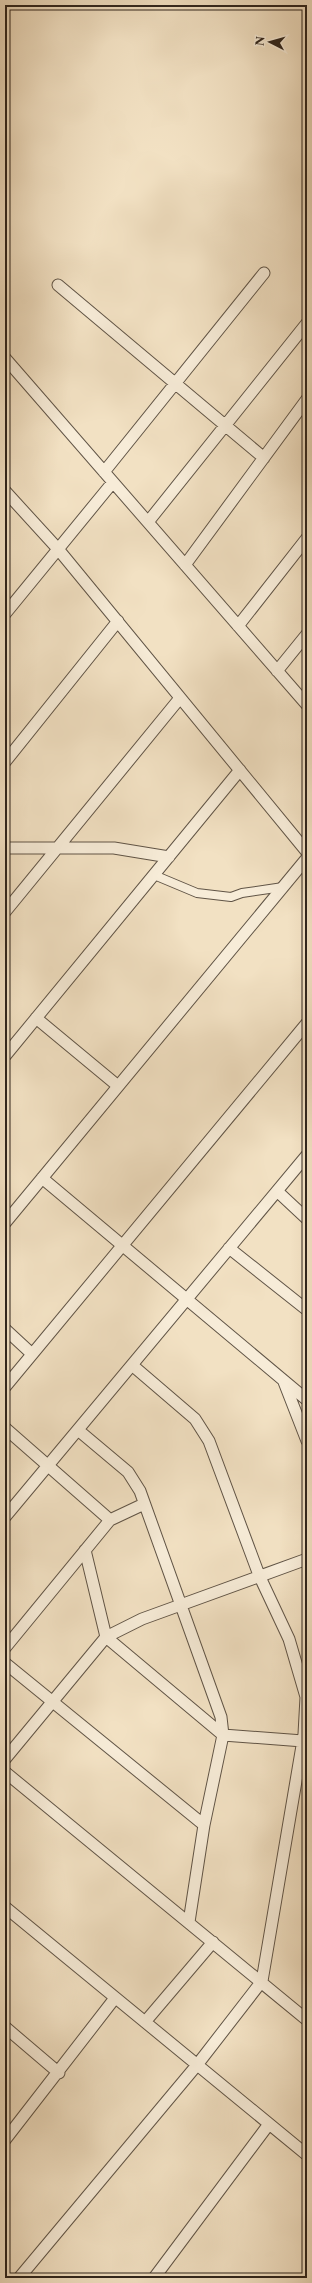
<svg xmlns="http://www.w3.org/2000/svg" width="312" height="2283" viewBox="0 0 312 2283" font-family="'Libre Caslon Text',serif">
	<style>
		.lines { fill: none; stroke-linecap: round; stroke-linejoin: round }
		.pedestrian-casing { stroke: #605446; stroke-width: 10 }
		.minor-casing { stroke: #605446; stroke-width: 13 }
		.pedestrian { stroke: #f7ecd8; stroke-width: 8 }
		.minor { stroke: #f7ecd8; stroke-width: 11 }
	</style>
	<rect width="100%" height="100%" fill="#f2e1c3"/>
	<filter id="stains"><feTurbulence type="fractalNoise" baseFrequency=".005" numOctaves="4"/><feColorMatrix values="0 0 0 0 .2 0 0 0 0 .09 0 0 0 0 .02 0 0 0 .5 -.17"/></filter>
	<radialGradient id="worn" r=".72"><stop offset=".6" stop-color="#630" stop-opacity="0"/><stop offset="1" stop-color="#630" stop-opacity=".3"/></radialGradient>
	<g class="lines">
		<defs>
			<path id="pedestrian" d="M154,875L197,893L231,897L242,893L283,887"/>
			<path id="minor" d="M58,285L264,458
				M5,358L307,705
				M104,472L264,273
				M5,491L58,549L307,852
				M148,522L307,323
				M185,565L307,399
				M5,614L113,482
				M238,626L307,538
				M277,671L307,634
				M5,762L118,621
				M5,848H114L169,857
				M5,912L180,698
				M36,1018L118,1086
				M5,1056L240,770
				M42,1178L307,1400
				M277,1191L307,1219
				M5,1223L307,858
				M229,1248L307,1310
				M5,1329L32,1354
				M284,1382L307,1441
				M5,1387L307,1023
				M5,1428L110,1520
				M78,1430L128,1472L140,1491L221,1717L223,1735L204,1825L189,1922
				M5,1517L307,1155
				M85,1550L106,1637L223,1735L303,1741
				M5,1648L110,1520L144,1504
				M5,1663L204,1825
				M5,1759L106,1637L142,1619L307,1559
				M5,1772L307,2020
				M5,1907L307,2155
				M145,2022L213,1942
				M5,2027L59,2073
				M5,2140L115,1998
				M19,2278L197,2065L262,1981L304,1734L306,1697L289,1639L259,1575L209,1441L195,1419L132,1365
				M154,2278L269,2124"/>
		</defs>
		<use href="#pedestrian" class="pedestrian-casing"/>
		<use href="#minor" class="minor-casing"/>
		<use href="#pedestrian" class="pedestrian"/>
		<use href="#minor" class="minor"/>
	</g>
	<rect width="312" height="2283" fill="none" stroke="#f2e1c3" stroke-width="20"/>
	<rect x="6" y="6" width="300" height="2271" fill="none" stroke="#2f251d" stroke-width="2"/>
	<rect x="10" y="10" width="292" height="2263" fill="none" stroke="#2f251d"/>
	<g transform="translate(270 42) rotate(276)" stroke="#f7ecd8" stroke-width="3" paint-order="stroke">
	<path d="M0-3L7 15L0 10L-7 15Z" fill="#2f251d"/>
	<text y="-6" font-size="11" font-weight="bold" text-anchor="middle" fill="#2f251d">N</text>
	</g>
	<rect width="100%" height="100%" filter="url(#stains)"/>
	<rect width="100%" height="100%" fill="url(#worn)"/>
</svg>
